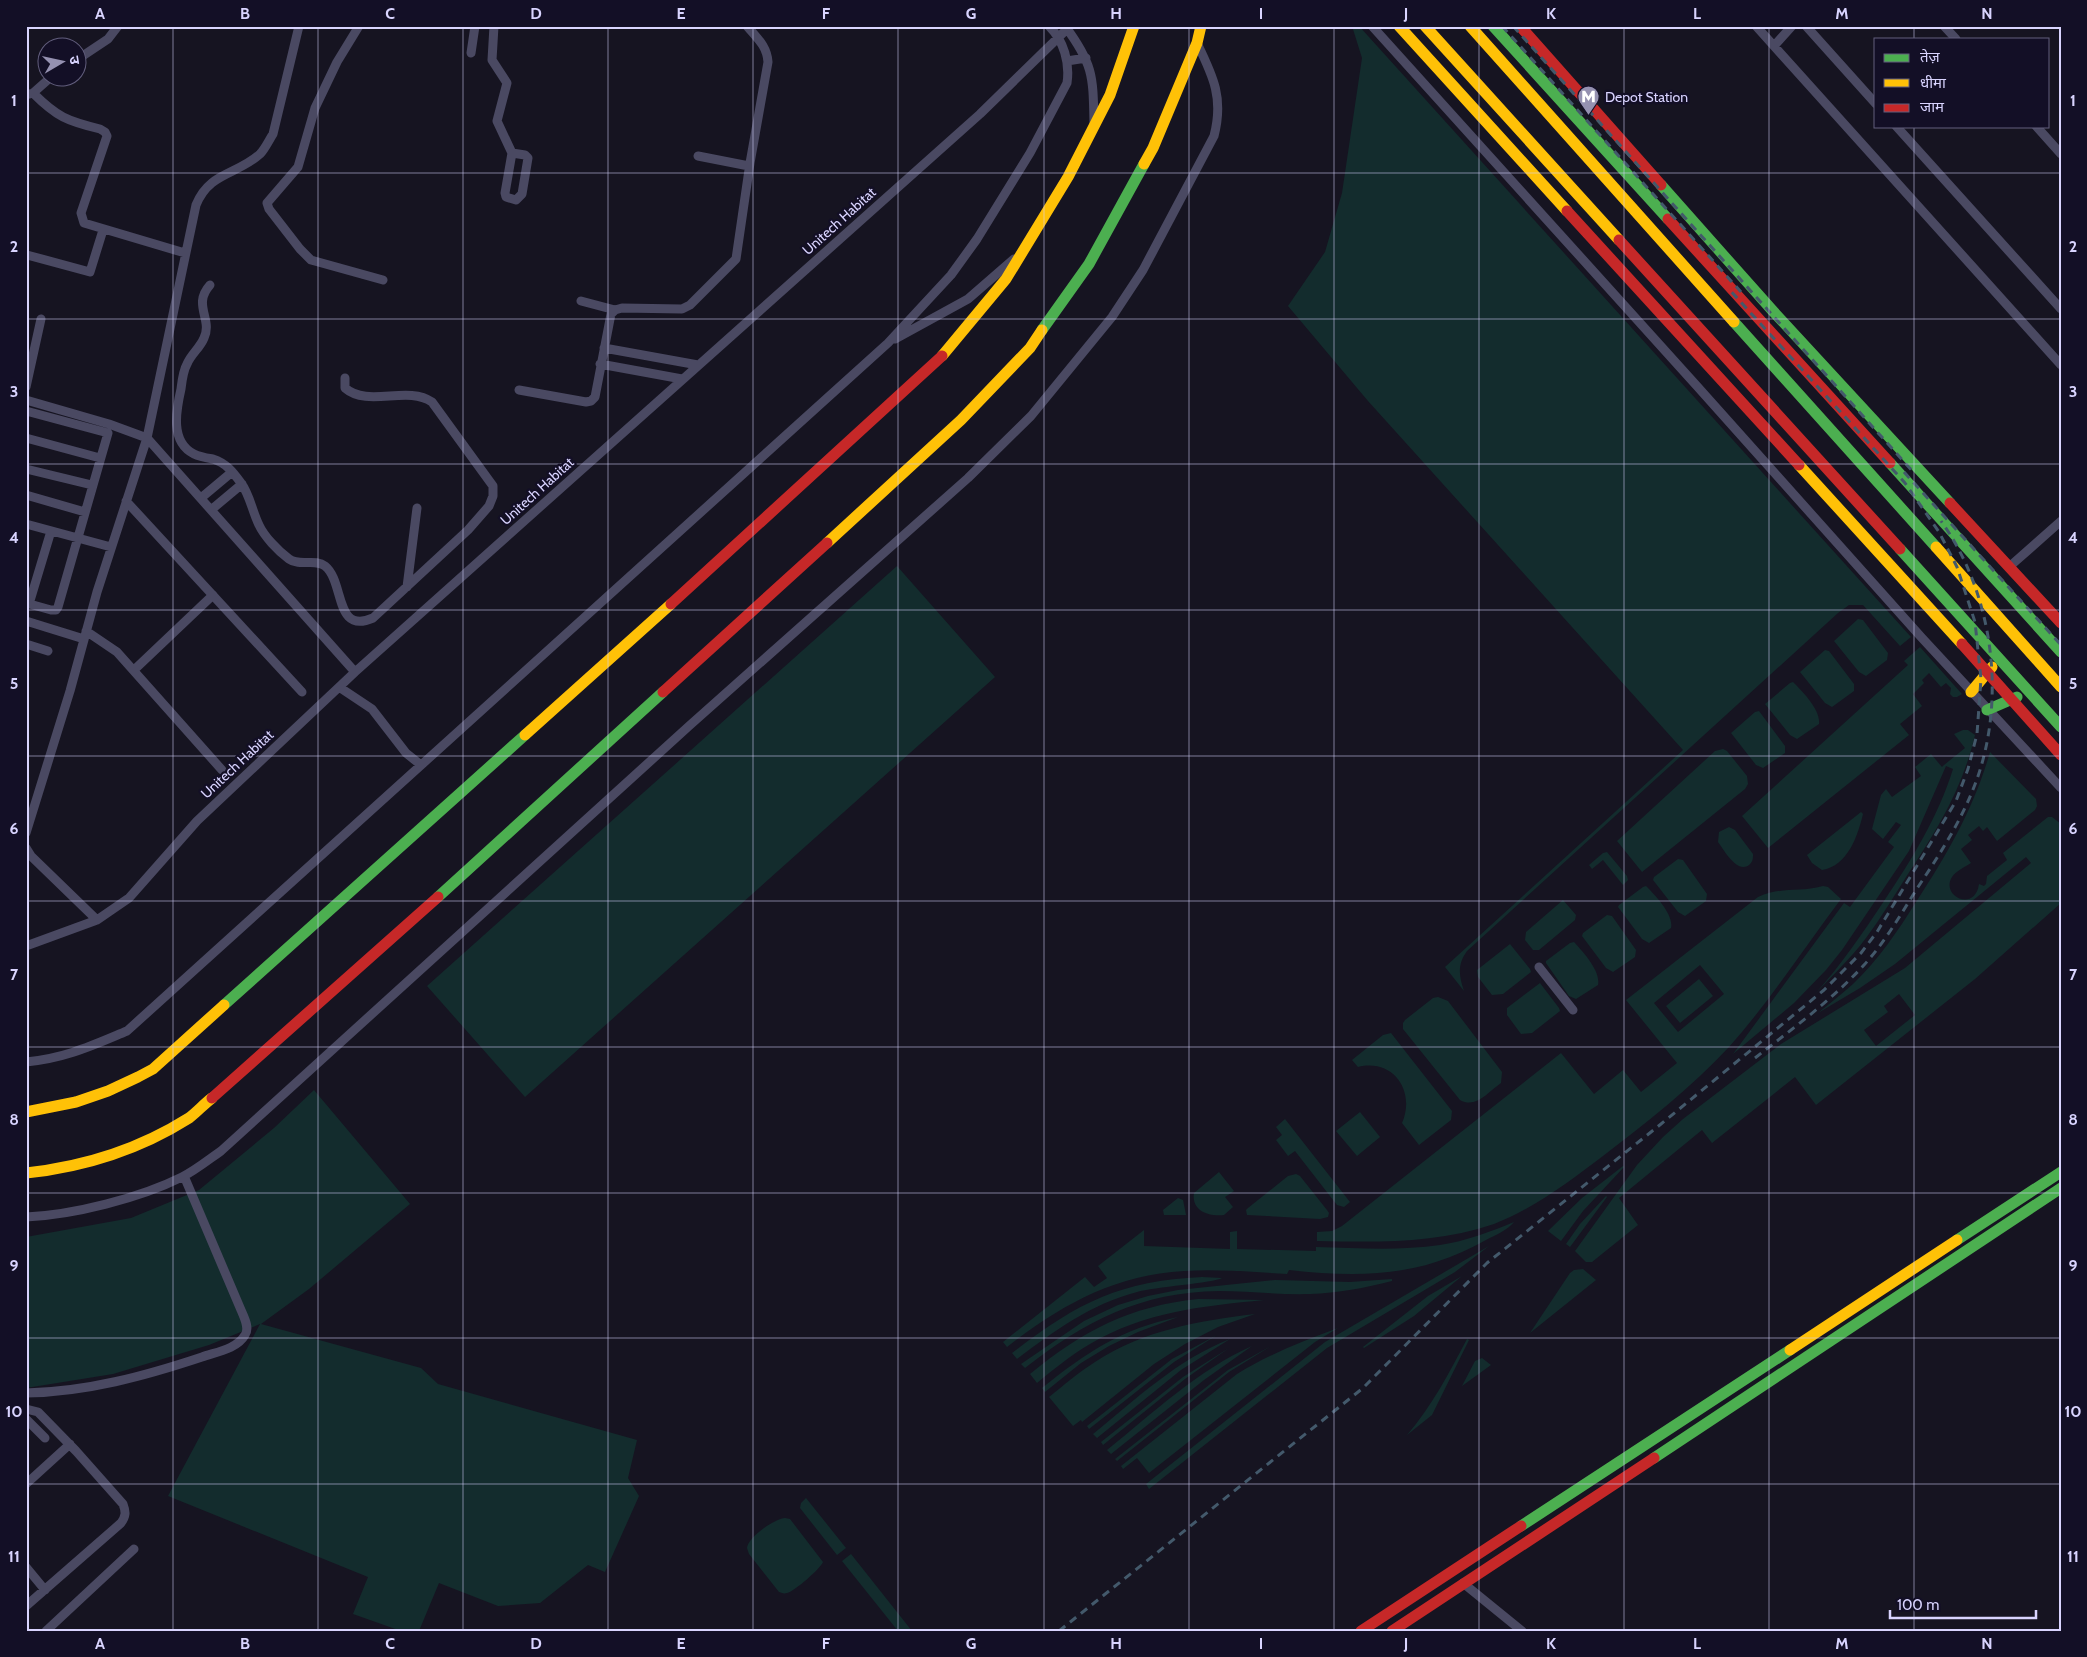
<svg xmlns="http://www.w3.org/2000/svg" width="2087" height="1657" viewBox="0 0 2087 1657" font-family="Cabin,'Noto Sans Devanagari',sans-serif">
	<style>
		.green { fill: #132c2d; fill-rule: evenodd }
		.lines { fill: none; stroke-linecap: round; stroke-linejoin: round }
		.street { stroke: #4a4962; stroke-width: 9 }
		.fast { stroke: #4caf50; stroke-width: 11 }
		.slow { stroke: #ffc107; stroke-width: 11 }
		.jam { stroke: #c62828; stroke-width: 11 }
		.rail { stroke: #43596b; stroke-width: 3; stroke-dasharray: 8 6; stroke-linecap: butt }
		.grid { fill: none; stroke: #d9d4ff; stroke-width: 1; stroke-opacity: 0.55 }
		.labels { text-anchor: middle; stroke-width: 4.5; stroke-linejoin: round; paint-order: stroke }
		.poi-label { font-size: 14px; fill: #d9d4ff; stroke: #130f26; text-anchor: start }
		.street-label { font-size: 14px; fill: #d9d4ff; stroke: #130f26 }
		.neatline { fill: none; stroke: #d9d4ff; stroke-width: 2 }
		.grid-label { font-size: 16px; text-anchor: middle; font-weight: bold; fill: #d9d4ff }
	</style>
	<rect width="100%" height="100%" fill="#161421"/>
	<path class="green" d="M1352,26H1359L1911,637L1900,646L1863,605H1849L1838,613L1467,951C1457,965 1459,976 1464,991L1445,967L1683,750L1368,401L1288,306L1325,252L1342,193L1362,58Z
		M897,566L995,677L525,1097L427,986Z
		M1858,619L1863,620L1888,653L1887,660L1866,676L1859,672L1834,641Z
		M1920,647L1962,694L1957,697H1953L1950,694L1951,688L1946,683L1941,687L1929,673L1922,680L1924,683L1913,694L1922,706L1900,724L1909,735L1768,848L1742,816L1908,665L1904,661Z
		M1825,650L1829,651L1854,684V691L1832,707L1825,703L1800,672Z
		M1793,682C1802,691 1821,710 1819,724L1797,739L1790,735L1765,704L1790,683Z
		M1759,711L1785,746V753L1763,768L1756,765L1731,733L1755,712Z
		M1963,730H1968L1975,735C1962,790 1938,828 1908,874C1894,896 1881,918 1866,938C1851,958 1832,976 1815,994C1841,965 1862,934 1884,901C1912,859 1938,817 1953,769L1946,766L1909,851L1842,950L1826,970L1794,1003L1733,1054L1844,903L1850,907L1894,847L1888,842L1901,825L1896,822L1883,839L1872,829L1881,795L1886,789L1892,797L1921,776L1915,767L1931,754L1942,767L1944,765L1965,748L1954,734Z
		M1723,749L1727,751L1747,776L1748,784L1745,789L1642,872L1617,841L1715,751Z
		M1990,752L2036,799L2037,806L2035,810L1997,841L1987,827L1983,831L1979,826L1968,835L1972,840L1961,849L1971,863C1965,867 1956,871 1952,877C1940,896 1975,913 1979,884L1984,886L1986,884L1987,876L2007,860L2003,853L2048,817H2052L2061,824V903L1975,979L1816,1105L1795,1077L1712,1143L1702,1130L1619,1198L1638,1225L1592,1262H1586L1575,1251L1637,1165L1663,1137L1683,1119L1781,1044L1905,968L2031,863L2026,857L1895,964L1860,988L1818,1013C1830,1003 1842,994 1853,984C1878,960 1898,931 1916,902C1948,853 1974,808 1990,752ZM1899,994L1915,1015L1876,1046L1864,1030L1888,1012L1884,1006Z
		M1861,812L1863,814C1858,835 1848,866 1822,870L1812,863L1807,855Z
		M1729,827L1735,830L1753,854C1753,858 1753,862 1749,865C1737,874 1724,850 1718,842L1719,832Z
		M1607,852L1627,876L1628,880L1623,885L1603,860L1592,869L1589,865L1603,853Z
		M1678,859L1683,860L1707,894L1706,901L1685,916L1678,912L1653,880L1654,877Z
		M1646,886C1656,896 1674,915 1671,928L1649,943L1642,939L1618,907L1619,905L1643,887Z
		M1823,886L1828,887L1841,899C1804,948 1770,1001 1729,1047C1691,1088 1647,1122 1603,1156C1570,1181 1533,1209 1494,1224C1436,1244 1377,1242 1317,1241V1232L1332,1231L1342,1226L1561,1053L1594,1094L1623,1070L1641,1092L1677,1063L1626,1000L1758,897C1783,886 1798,893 1823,886ZM1700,965L1724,994L1678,1032L1654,1003Z
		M1563,900L1576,915L1575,920L1539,950H1533L1525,940L1526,932Z
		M1607,915L1612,916L1636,950L1635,957L1613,972L1606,968L1582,936L1583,933Z
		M1574,942C1583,952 1601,971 1598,985L1576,999L1569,996L1546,963V961L1570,943Z
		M1510,944L1530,969L1531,972L1503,994L1492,995L1478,977L1477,970Z
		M1699,979L1713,996L1680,1023L1666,1006Z
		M1540,983L1559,1008L1560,1011L1532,1033L1521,1034L1507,1015V1008Z
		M1438,997L1448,1001L1502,1072L1501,1083C1488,1092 1476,1109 1460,1100L1403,1029V1023L1405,1020L1433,998Z
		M1391,1033L1452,1111L1451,1120L1419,1145L1402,1123C1416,1091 1393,1058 1358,1067L1352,1060L1383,1035Z
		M314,1090L410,1204L309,1289L261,1324L421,1368L438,1384L637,1440L628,1478L639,1496L605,1572L588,1565L540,1603L498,1606L439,1583L419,1631H401L353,1614L368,1577L168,1496L260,1324L209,1345L113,1374L26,1388V1237L131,1218L199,1190L274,1128Z
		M1360,1112L1380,1137L1357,1156L1336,1131Z
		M1285,1119L1350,1202L1344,1207L1337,1205L1295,1151L1288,1156L1276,1140L1282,1135L1276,1127Z
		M1623,1166L1624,1167L1583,1211L1561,1241L1548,1231L1582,1198Z
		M1219,1172L1234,1191L1225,1197L1233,1207L1224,1215C1209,1217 1191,1211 1194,1193Z
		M1296,1174L1300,1176L1327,1210L1329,1213L1328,1217L1320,1219L1247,1215L1246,1210L1248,1208L1288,1176Z
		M1606,1196L1607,1197L1570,1247L1566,1244L1580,1224Z
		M1178,1198L1183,1200L1186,1215H1164L1163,1210Z
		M1514,1222C1509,1229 1494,1236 1486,1240C1421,1277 1361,1278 1289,1270L1287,1274C1253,1272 1218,1269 1184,1271C1114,1275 1061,1305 1007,1347L1003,1342L1085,1277L1094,1287L1107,1278L1098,1266L1144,1230V1246L1230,1249V1232L1237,1231V1249L1316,1251V1247C1357,1248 1399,1251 1440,1245C1466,1241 1490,1232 1514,1222Z
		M1489,1246L1455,1272L1327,1348L1149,1489L1146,1484L1325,1342Z
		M1583,1269L1596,1280L1530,1333L1570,1273L1574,1270Z
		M1462,1276L1414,1316L1364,1348L1363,1347L1428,1296Z
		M1202,1277L1222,1278C1214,1283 1153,1287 1137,1292C1091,1304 1054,1331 1017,1359L1012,1353C1077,1303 1119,1281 1202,1277Z
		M1392,1279V1281C1365,1288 1338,1293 1310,1294C1279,1295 1249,1291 1219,1291C1141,1292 1085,1321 1025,1368L1021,1364L1084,1321L1118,1305L1148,1296L1178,1290L1275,1280L1350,1282Z
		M1198,1299L1264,1300C1203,1306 1144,1312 1090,1344C1071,1355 1054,1369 1037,1383L1030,1374C1082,1331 1130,1306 1198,1299Z
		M1255,1314L1218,1327L1185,1344L1154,1364L1082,1422L1081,1420L1073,1426L1049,1397C1064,1385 1079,1372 1095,1362C1144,1330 1198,1321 1255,1314Z
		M1178,1317L1138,1332L1109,1346L1081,1363L1045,1392L1042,1388C1087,1352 1121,1329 1178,1317Z
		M1338,1328L1315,1342L1149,1473L1137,1458L1123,1469L1121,1466L1237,1374C1269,1354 1303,1341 1338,1328Z
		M1217,1335L1174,1362L1089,1429L1087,1426L1172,1359Z
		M1230,1339L1181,1370L1097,1438L1093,1434C1136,1399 1178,1359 1230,1339Z
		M1467,1339L1469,1340L1432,1415L1407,1435C1432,1406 1449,1373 1467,1339Z
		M1252,1346L1204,1380L1111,1454L1107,1450C1153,1413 1198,1370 1252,1346Z
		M1271,1346L1229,1372L1117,1461L1115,1459L1228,1370Z
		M1229,1348L1185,1379L1103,1445L1101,1442L1183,1377Z
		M1482,1358L1491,1365L1462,1386L1475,1361Z
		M806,1498L846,1548L837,1555L800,1508L801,1503Z
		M785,1518L790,1519L823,1562C820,1569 795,1591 787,1593C783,1594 783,1593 779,1592L749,1554L747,1548C748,1537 774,1519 785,1518Z
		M851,1554L912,1631H898L842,1561Z"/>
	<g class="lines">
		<path class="street" d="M359,26L337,62L315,108L298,167L267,203L269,209L300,249L311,260L383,280
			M494,26L492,60L507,83L497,121L512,153L505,193L506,197L516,200L522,194L528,158L525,155L512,153
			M1065,26C1094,65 1093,77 1094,124
			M1372,26L1696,385L1922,638L2061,788
			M1756,26L2061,365
			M1806,26L1876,104
			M1944,26L1956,39
			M1774,46L1792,26
			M471,53L475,26
			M78,59L108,39L118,26
			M1067,61L1086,58
			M33,93C57,117 67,121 100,129L105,132L107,136L81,213L84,223L185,253
			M26,95L33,93L50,78
			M1896,126L2061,309
			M2036,126L2061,154
			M698,156L749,166
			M27,255L90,272L103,230
			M210,285C192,305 213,319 204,338C200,348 191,354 187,364C183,371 182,381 181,389C176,411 170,442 194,454C200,457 207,458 213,459C226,463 233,472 241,483C250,495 252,511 259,525C264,536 278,551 289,559C300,567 315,558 325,566C345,582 334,635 373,618L468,530L489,506L493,496V486L432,402C407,385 368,408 345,388V378
			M581,301L615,310
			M895,339L968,299L1014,259
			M604,348L698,365
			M600,364L682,379
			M26,387L41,319
			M519,390L586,402L591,401L595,397L611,314L615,310L622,308L682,309L690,305L736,259L750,163L768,62C767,46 757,38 747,26
			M26,400L109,424L147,438L355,672
			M26,411L108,433L58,607L56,610H51L26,603
			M26,438L100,458
			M26,469L92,485
			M26,495L85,512
			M201,498L232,472
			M126,501L302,692
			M211,510L242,484
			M26,524L111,547
			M2009,567L2061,521
			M407,587L417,508
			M29,604L51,531
			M26,621L84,639
			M86,631L117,652L222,770
			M26,644L48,651
			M134,670L213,595
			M339,687L372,709L406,753L421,765
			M26,833L70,691L97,592L147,438L196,205C209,172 237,175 260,154C265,149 269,140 273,134L299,26
			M26,848L31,856L97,920
			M26,946L97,920L129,898L197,821L355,672L980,114L1067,29
			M1539,967L1573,1010
			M26,1062C66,1058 91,1046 127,1031L888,343L951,275L977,239L1030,153L1067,83C1070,63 1064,41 1049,26
			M26,1217C73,1215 140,1198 182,1177C196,1170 208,1160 221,1151L689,726L968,478L1031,416L1112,317L1143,270L1214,136C1224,98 1213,76 1197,43
			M26,1393C86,1392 145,1376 202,1357C216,1352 237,1349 245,1335C250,1328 244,1317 241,1310L184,1176
			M26,1409L38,1412L76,1451L123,1504C126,1512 126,1516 121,1523L26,1606
			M26,1419L45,1438
			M26,1484L70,1444
			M26,1567L45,1590
			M1463,1583L1522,1631
			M46,1631L134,1549"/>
		<path class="fast" d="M1493,26L1668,219
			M1661,185L1772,310L1950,503
			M1734,322L1936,547
			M1042,330L1089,264L1144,164
			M1890,463L2061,652
			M1900,549L2061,727
			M1987,710L2017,697
			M438,897L663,692
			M224,1005L525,735
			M1957,1240L2061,1172
			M1654,1458L2061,1188
			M1521,1526L1790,1350"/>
		<path class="slow" d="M1399,26L1567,211
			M1425,26L1619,240
			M1470,26L1734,322
			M1144,164L1153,148L1197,43L1201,26
			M942,356L1006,279L1068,177L1110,95L1134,26
			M1799,465L1962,644
			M827,543L961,420L1030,348L1042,330
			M1936,547L2061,687
			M1971,692L1992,667
			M525,735L671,604
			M26,1112L76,1102L108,1091L138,1077L153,1069L224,1005
			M26,1173C83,1167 140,1149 189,1118C197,1112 204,1104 212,1098
			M1790,1350L1957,1240"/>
		<path class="jam" d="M1520,26L1661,185
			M1567,211L1799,465
			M1668,219L1890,463
			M1619,240L1900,549
			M1950,503L2061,623
			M671,604L942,356
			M1962,644L2061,755
			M663,692L827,543
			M212,1098L438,897
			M1361,1631L1521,1526
			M1392,1631L1654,1458"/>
		<path class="rail" d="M1502,26L1741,292
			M1513,26L1915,474
			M1904,472L2061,645
			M1755,1058C1792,1029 1832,1000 1864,965C1885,942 1901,914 1918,887C1938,857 1958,826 1972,792C2008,706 1995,596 1941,521
			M1059,1631L1363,1388L1487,1263L1661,1124L1824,990L1861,953L1877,932L1956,801L1968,769L1977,734L1981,679L1975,622L1957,567L1939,532L1905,483L1728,288"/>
	</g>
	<path class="grid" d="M173,26V1631M318,26V1631M463,26V1631M608,26V1631M753,26V1631M898,26V1631M1044,26V1631M1189,26V1631M1334,26V1631M1479,26V1631M1624,26V1631M1769,26V1631M1914,26V39M1914,126V1631M26,173H2061M26,319H2061M26,464H2061M26,610H2061M26,756H2061M26,901H2061M26,1047H2061M26,1193H2061M26,1338H2061M26,1484H2061"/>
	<defs>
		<symbol id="metro-pin" viewBox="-11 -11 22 30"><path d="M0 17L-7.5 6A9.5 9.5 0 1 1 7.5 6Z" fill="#9591b1" stroke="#130f26"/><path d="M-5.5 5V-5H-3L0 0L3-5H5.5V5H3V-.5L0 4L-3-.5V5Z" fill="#fff"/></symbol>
	</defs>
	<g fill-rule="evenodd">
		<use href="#metro-pin" x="1576" y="84" width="25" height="34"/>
	</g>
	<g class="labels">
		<g class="poi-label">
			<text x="1605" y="102">Depot Station</text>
		</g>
		<g class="street-label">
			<text transform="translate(839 221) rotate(-42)" y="5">Unitech Habitat</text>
			<text transform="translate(537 491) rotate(-42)" y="5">Unitech Habitat</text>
			<text transform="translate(237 764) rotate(-43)" y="5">Unitech Habitat</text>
		</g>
	</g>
	<rect width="2087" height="1657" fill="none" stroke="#130f26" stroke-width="55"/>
	<rect x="1874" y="38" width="175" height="90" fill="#130f26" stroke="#625e7d"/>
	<rect x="1884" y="54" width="25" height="8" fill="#4caf50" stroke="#625e7d"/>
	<text x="1920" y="62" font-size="15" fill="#d9d4ff">तेज़</text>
	<rect x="1884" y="79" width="25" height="8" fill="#ffc107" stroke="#625e7d"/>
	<text x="1920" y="88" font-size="15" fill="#d9d4ff">धीमा</text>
	<rect x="1884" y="104" width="25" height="8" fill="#c62828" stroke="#625e7d"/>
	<text x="1920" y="112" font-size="15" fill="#d9d4ff">जाम</text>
	<g transform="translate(62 62) rotate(81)"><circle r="24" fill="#130f26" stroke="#625e7d"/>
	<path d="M0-4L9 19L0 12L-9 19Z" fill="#9591b1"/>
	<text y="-8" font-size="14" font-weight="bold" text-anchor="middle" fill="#d9d4ff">उ</text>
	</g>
	<path d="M1890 1610v8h146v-8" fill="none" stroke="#d9d4ff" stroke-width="2.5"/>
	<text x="1897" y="1610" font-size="15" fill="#d9d4ff" stroke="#130f26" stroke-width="4" paint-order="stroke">100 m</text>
	<rect x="28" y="28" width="2032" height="1602" class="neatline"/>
	<g class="grid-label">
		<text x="100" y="19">A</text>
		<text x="245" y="19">B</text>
		<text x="390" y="19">C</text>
		<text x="536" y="19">D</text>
		<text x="681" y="19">E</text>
		<text x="826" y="19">F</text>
		<text x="971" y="19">G</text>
		<text x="1116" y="19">H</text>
		<text x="1261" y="19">I</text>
		<text x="1406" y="19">J</text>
		<text x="1551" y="19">K</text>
		<text x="1697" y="19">L</text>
		<text x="1842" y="19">M</text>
		<text x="1987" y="19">N</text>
		<text x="14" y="106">1</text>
		<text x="2073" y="106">1</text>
		<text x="14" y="252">2</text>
		<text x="2073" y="252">2</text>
		<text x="14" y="397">3</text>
		<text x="2073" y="397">3</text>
		<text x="14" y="543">4</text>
		<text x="2073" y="543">4</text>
		<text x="14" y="689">5</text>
		<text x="2073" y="689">5</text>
		<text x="14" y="834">6</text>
		<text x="2073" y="834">6</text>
		<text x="14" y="980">7</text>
		<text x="2073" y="980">7</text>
		<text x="14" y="1125">8</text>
		<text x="2073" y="1125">8</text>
		<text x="14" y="1271">9</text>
		<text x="2073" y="1271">9</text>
		<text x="14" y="1417">10</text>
		<text x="2073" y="1417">10</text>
		<text x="14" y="1562">11</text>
		<text x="2073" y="1562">11</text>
		<text x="100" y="1649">A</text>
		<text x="245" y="1649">B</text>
		<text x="390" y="1649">C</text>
		<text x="536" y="1649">D</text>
		<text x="681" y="1649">E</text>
		<text x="826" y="1649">F</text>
		<text x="971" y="1649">G</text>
		<text x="1116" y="1649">H</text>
		<text x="1261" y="1649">I</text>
		<text x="1406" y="1649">J</text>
		<text x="1551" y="1649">K</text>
		<text x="1697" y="1649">L</text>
		<text x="1842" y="1649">M</text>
		<text x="1987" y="1649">N</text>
	</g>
</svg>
